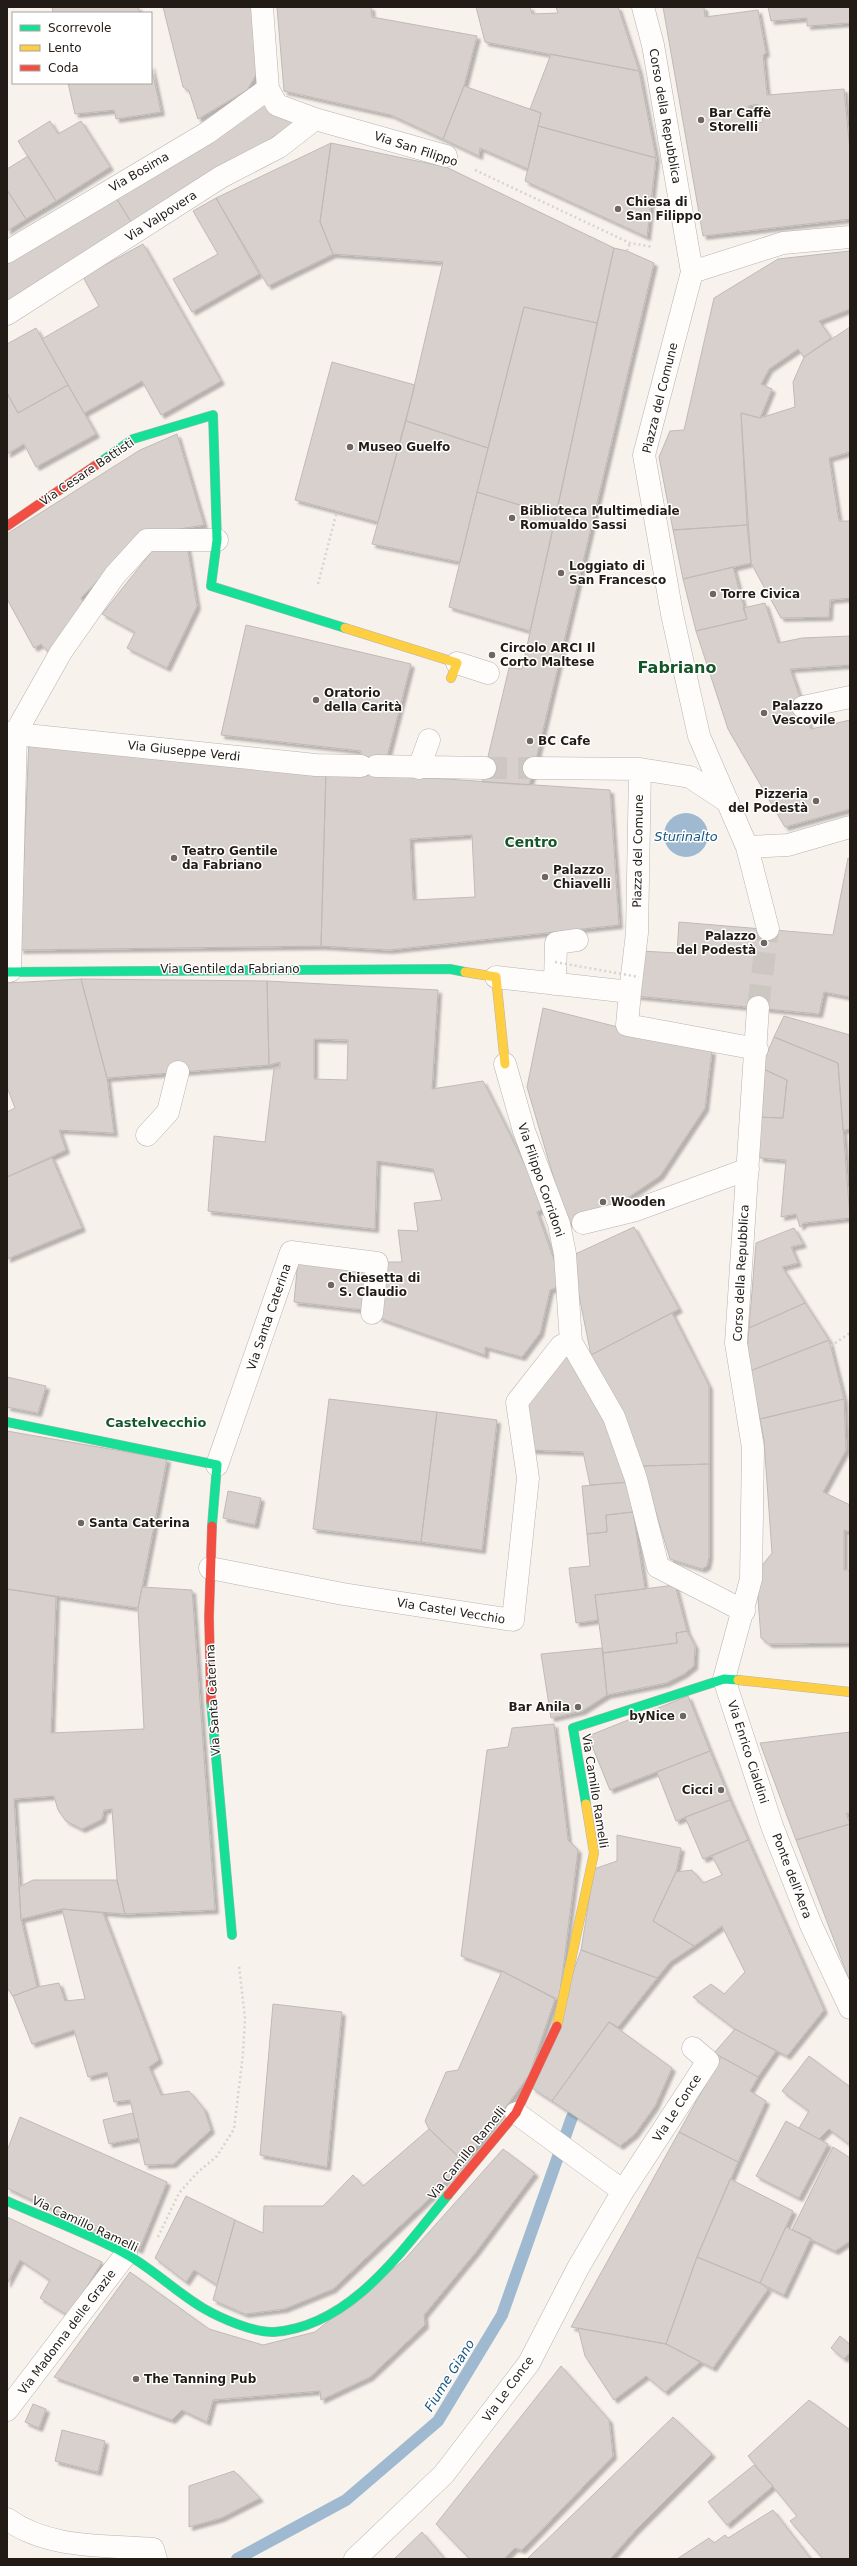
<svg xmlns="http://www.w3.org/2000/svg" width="857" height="2566" viewBox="0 0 857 2566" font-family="'DejaVu Sans',sans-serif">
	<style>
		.water { fill: #9eb9d0 }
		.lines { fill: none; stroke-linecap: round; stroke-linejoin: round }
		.stream { stroke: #9eb9d0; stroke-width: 12 }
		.building { fill: #d8d0cd; stroke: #c0bab7; fill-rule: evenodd; filter: url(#shadow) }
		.street-tunnel { stroke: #cdc7c2; stroke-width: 22; stroke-dasharray: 22 11; stroke-linecap: butt }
		.lane-casing { stroke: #b8b2ae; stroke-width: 23 }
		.street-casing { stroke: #b8b2ae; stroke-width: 23 }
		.fast-casing { stroke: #b8b2ae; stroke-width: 10 }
		.slow-casing { stroke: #b8b2ae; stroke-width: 10 }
		.jam-casing { stroke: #b8b2ae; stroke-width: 10 }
		.path { stroke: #d6d3d1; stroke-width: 2.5; stroke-dasharray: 2 3; stroke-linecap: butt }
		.lane { stroke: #fefdfc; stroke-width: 22 }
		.street { stroke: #fefdfc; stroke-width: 22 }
		.fast { stroke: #16e098; stroke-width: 9 }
		.slow { stroke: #ffcf43; stroke-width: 9 }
		.jam { stroke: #f24e42; stroke-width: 9 }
		.path-bridge { stroke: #d6d3d1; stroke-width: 2.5; stroke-dasharray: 2 3; stroke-linecap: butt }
		.poi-dot { fill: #6d6661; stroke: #fff; stroke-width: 1.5 }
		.labels { text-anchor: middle; stroke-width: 3; stroke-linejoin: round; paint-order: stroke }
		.poi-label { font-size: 12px; font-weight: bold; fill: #221b16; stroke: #fff; text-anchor: start }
		.street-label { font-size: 12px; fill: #221b16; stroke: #fff }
		.water-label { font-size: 13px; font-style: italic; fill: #145684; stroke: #fff }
		.neighbourhood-label { font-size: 13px; font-weight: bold; fill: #165729; stroke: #fff }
		.quarter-label { font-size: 14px; font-weight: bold; fill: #165729; stroke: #fff }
		.district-label { font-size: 16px; font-weight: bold; fill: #165729; stroke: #fff }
	</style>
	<defs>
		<filter id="shadow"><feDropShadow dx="3.5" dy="3.5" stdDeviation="1" flood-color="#0004"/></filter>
	</defs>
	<rect width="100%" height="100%" fill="#f8f2ed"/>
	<path class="water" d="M664 835a22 22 0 1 1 44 0a22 22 0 1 1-44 0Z"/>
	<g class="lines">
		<path class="stream" d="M237,2559L346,2500L438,2421L502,2315L572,2117"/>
	</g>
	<path class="building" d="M52,7H138L140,13H53Z
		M163,7H253L257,73L247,90L198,119L189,91L183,87Z
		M277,7H371L372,17L477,36L464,86L443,139L391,115L284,91Z
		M476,7H530L532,14L558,13L556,7H618L639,71L485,42Z
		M663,7H704L705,17L758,10L766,53L763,55L767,95L844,89L850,151V219L703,236ZM758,104L763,122L752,124L748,106Z
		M768,7H850V23L807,26V18L771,21Z
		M551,54L639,71L656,158L538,126L541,113L530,109Z
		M151,65L161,112L116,119L114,110L75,114L68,83H151Z
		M464,86L541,113L528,169L480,148L479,156L443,139Z
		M264,101L298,121L134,227L115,196Z
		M50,121L58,134L81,121L110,167L56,201L18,141Z
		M538,126L656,158L647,237L525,181Z
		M331,143L320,222L333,254L268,286L216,198Z
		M331,143L446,167L614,248L597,323L524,307L488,448L406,421L443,262L333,254L320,222Z
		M28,156L56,201L26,219L7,190V169Z
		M7,190L26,219L7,231Z
		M115,196L133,225L7,305V264Z
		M216,198L259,274L192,312L173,279L218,254L193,211Z
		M143,244L221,381L161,415L142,381L84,413L42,339L99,306L83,277Z
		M614,248L627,251L654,263L534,768L529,785L482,782L509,668L522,669Z
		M850,251V309L819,321L831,338L804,357L798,349L769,369L761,384L772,389L760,418L741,413L747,525L673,530L659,457L670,431L684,430L714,298L778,259Z
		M524,307L597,323L556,516L477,492Z
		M850,327V452L829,458L839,521H850V598L830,600L829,617L781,618L751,563L741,413L760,418L795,407L793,382L804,357Z
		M36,328L68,385L18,413L7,393V344Z
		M332,362L415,385L378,522L295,500Z
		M68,385L96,434L36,467L24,444L7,454V393L18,413Z
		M406,421L488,448L460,562L372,544Z
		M177,434L204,525L141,535L81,598L86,608L50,654L41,644L34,648L7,599V534L140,450Z
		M477,492L556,516L530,631L449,607Z
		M747,525L751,563L683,579L673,530Z
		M156,546H187L197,606L167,668L127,648L135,632L102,614Z
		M733,567L747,619L696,631L683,579Z
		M765,603L778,643L802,638L850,636V665L790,669L811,729L850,720V809L785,827L728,729L696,631L747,619L743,608Z
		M246,625L411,664L387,757L377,755L375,774L361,766V751L221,735Z
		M29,740L326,771L321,946L20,950Z
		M326,771L610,790L619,925L389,950L321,946ZM472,835L475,897L413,900L410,839Z
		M848,858L850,859V997L824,992L819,1014L636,996L641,951L677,953L679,922L833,935Z
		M81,979L107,1078L114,1133L59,1130L66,1150L7,1177V1112L15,1108L7,1087V983Z
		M81,979L267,981L269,1065L107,1078Z
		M267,981L438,990L432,1089L483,1081L546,1207L537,1212L563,1285L550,1290L540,1333L522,1357L485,1347V1355L379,1318L382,1262H402L398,1230L418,1231L414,1203L442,1200L433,1169L377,1161L375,1229L208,1211L214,1136L265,1142L274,1068H280V1062L269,1065ZM314,1039L348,1040L347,1080L314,1079Z
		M543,1008L712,1051L705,1108L660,1176L603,1214L583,1223H567L527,1087Z
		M784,1016L850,1035V1129L843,1130L838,1063L774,1037Z
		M774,1037L838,1063L850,1218L804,1223L800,1227L796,1214L781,1217L786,1160L760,1158L756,1117L783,1118L787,1080L761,1068Z
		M761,1068L787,1080L783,1118L756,1117Z
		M52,1158L82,1228L7,1259V1177Z
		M634,1227L679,1309L591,1355L571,1256Z
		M794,1228L803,1244L791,1247L798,1263L782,1267L805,1303L749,1328L756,1243Z
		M298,1260L369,1267L364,1310L294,1302Z
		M805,1303L829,1340L750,1371L747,1352L749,1328Z
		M672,1313L709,1386V1464L642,1466L624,1414L591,1355Z
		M829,1340L844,1399L760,1419L750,1371Z
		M563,1350L606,1421L630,1482L590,1485L583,1452L529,1450L527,1408Z
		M7,1377L46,1386L38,1413L7,1407Z
		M329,1399L437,1412L421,1542L313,1529Z
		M844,1399L846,1450L823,1492L850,1505V1532L844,1530V1570H850V1643L769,1644L761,1638L756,1573L772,1553L764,1440L760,1419Z
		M437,1412L497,1420L482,1550L421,1542Z
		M7,1431L167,1459L138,1608L7,1589Z
		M709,1464V1557L707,1566L702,1569L670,1559L642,1466Z
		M630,1482L633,1512L606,1515L607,1532L587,1534L582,1486Z
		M228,1491L261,1498L255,1525L223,1518Z
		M633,1512L645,1589L595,1595L598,1620L576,1623L569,1568L590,1566L587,1534L607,1532L606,1515Z
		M675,1585L687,1631L676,1633L677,1643L603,1653L595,1595Z
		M142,1587L192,1590L215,1910L125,1914L117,1880L112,1809L104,1810L102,1819L82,1829L66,1821L58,1810L54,1796L14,1799L21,1919L37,1987L13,1996L7,1988V1589L56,1597L51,1733L144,1729L138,1608Z
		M687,1631L695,1646L694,1666L684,1674L666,1683L607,1695L603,1653L677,1643L676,1633Z
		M602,1648L607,1695L582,1711L551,1718L541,1654Z
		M688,1696L710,1751L610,1790L588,1736Z
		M554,1724L568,1840L578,1850L559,2000L502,1971L461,1956L487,1750L508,1747L512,1728Z
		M850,1732V1813H846L850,1824L796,1840L760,1743Z
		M710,1751L730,1800L676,1821L657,1772Z
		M730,1800L748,1840L703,1859L685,1817Z
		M850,1824V1982L796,1840Z
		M617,1835L681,1848L676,1872L653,1921L694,1946L670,1962L657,1978L581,1950L594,1869L617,1861Z
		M748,1840L824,2010L787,2056L735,2029L693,1997L711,1984L724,1994L745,1972L722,1926L694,1946L653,1921L676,1872L692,1870L703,1883L722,1875L712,1856Z
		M33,1880H117L125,1914L62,1909L21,1919L19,1887Z
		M62,1909L103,1913L159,2060L149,2067L161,2095L189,2091L204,2109L211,2130L173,2164L145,2165L130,2100L114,2102L107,2072L88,2077L74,2030L32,2044L13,1996L37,1987L59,1983L65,2001L85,1999Z
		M581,1950L657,1978L618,2027L609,2022L552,2101L532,2088Z
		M502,1971L555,1999L529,2075L481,2141L463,2161L429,2129L425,2121L446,2072L458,2070Z
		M273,2004L342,2012L327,2167L260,2155Z
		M609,2022L672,2068L655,2106L635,2134L620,2146L552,2101Z
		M735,2029L776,2051L758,2077L714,2053Z
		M809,2056L850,2087V2145L829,2129L819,2139L799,2128L809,2111L782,2091Z
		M721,2057L758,2077L750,2091L766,2101L738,2162L679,2132Z
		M133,2113L139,2138L109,2144L103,2120Z
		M20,2117L167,2182L139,2250L7,2188V2151Z
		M786,2121L828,2144L799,2198L756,2176Z
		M429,2129L463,2161L433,2195L333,2289L284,2309L245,2314L213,2300L235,2220L263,2233L264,2206H323L353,2175L363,2186Z
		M679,2132L738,2162L697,2257L666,2344L571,2327Z
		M833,2147L850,2158V2241L835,2251L792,2230Z
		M503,2149L535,2173L476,2252L424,2315L425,2325L370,2377L321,2400L320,2391L213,2400L207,2422L182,2410L172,2420L54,2377L130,2272L209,2329L263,2345L315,2332L404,2260Z
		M730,2179L793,2211L760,2283L697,2257Z
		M186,2196L235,2220L217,2285L194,2270L186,2282L155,2258Z
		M7,2217L102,2262L69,2316L40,2298L50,2280L20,2260L7,2284Z
		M786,2227L811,2238L784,2295L760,2283Z
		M697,2257L760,2283L768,2289L713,2368L666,2344Z
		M578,2328L666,2344L700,2362L665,2392L646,2376L614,2400L585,2356Z
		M840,2336L850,2345V2352L844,2359L831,2348Z
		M561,2366L609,2420L613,2456L522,2550L515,2548L504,2559H470L436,2524Z
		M809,2400L850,2430V2559H823L790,2521L797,2516L748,2456Z
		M33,2404L46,2409L39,2428L25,2422Z
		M673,2417L712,2454L634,2532L610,2559H527Z
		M62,2430L105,2441L98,2472L55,2461Z
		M754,2465L773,2486L727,2525L708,2502Z
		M234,2471L260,2498L221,2518L189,2527V2486Z
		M773,2510L811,2559H677L709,2538L714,2543L725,2535L728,2538Z
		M422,2532L445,2559H394Z"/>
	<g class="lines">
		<path class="street-tunnel" d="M485,768H534
			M758,1007L768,929"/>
		<defs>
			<path id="lane" d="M505,1064L524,1131L559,1224L565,1254L571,1342L614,1417L636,1479L658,1567L744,1611
				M147,1135L168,1112L178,1072
				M217,1465L291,1252L377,1263L372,1313
				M210,1568L343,1594L513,1620L528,1478L517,1402L561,1346L571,1342"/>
			<path id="street" d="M262,7L268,89L277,105L315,119L446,156
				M643,7L653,45L692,272L644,455L672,614L699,736L747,847L768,929
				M7,252L207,133L268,89
				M692,272L783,243L850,237
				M7,314L221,177L279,147L315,119
				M457,663L488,673
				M803,707L850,697
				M7,733L316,765L361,766
				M376,766L485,768
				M419,768L429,740
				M534,768L640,769L690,777L728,802
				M747,847L788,845L850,827
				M10,971L16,732L61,652L115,575L147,540H217
				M496,977L630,992L637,933L640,769
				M555,984L556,943L577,940
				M630,992L627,1025L757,1049
				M758,1007L736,1343L753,1448L751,1579L724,1679L772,1826L811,1925L850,2008
				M583,1223L636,1210L748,1169
				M516,2113L623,2191
				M7,2410L126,2254
				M7,2519C48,2549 104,2545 153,2549L156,2559
				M355,2559L444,2474L529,2363L578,2268L623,2191L708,2061L693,2048"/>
			<path id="fast" d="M99,463L133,439L213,415L217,540L211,586L345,628
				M7,972L450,969L465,972
				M7,1422L217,1465L212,1526
				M211,1701L232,1935
				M586,1804L573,1728L724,1679L738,1680
				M7,2201C45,2218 90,2234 126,2254C153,2269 176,2292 203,2308C220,2318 254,2333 274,2332C352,2326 402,2250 448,2195"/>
			<path id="slow" d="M345,628L457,663L451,678
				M465,972L496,977L505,1064
				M738,1680L850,1692
				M557,2026L594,1853L586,1804"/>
			<path id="jam" d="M7,526L99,463
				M211,1701L209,1617L212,1526
				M448,2195L516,2113L557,2026"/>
		</defs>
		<use href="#lane" class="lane-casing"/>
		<use href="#street" class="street-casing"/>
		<use href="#fast" class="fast-casing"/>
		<use href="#slow" class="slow-casing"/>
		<use href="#jam" class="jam-casing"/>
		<path class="path" d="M475,170L630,243L653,247
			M627,251L630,243
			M318,584L337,511
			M831,1346L850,1333
			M158,2237L179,2193L197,2173L217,2156L234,2129L243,2054L245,2018L239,1966"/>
		<use href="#lane" class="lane"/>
		<use href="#street" class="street"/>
		<use href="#fast" class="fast"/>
		<use href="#slow" class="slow"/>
		<use href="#jam" class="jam"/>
		<path class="path-bridge" d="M555,962L639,977"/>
	</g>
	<g class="poi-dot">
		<circle cx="701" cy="120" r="4"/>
		<circle cx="618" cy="209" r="4"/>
		<circle cx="350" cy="447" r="4"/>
		<circle cx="512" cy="518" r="4"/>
		<circle cx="561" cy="573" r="4"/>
		<circle cx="713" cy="594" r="4"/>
		<circle cx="492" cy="655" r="4"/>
		<circle cx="316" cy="700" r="4"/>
		<circle cx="764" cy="713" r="4"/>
		<circle cx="530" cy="741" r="4"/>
		<circle cx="816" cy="801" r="4"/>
		<circle cx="174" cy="858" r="4"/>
		<circle cx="545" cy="877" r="4"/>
		<circle cx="764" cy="943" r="4"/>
		<circle cx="603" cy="1202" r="4"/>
		<circle cx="331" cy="1285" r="4"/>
		<circle cx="81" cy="1523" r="4"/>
		<circle cx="578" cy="1707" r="4"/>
		<circle cx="683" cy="1716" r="4"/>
		<circle cx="721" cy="1790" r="4"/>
		<circle cx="136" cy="2379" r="4"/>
	</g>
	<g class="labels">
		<g class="poi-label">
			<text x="709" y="117">Bar Caffè<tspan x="709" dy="14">Storelli</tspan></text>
			<text x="626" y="206">Chiesa di<tspan x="626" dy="14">San Filippo</tspan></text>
			<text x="358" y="451">Museo Guelfo</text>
			<text x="520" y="515">Biblioteca Multimediale<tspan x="520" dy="14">Romualdo Sassi</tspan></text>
			<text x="569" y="570">Loggiato di<tspan x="569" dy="14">San Francesco</tspan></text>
			<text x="721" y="598">Torre Civica</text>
			<text x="500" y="652">Circolo ARCI Il<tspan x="500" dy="14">Corto Maltese</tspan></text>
			<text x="324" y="697">Oratorio<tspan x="324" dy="14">della Carità</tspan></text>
			<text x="772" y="710">Palazzo<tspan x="772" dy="14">Vescovile</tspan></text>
			<text x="538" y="745">BC Cafe</text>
			<text x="808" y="798" text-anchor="end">Pizzeria<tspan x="808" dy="14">del Podestà</tspan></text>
			<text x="182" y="855">Teatro Gentile<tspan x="182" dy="14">da Fabriano</tspan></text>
			<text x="553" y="874">Palazzo<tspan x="553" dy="14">Chiavelli</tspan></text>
			<text x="756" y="940" text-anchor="end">Palazzo<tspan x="756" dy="14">del Podestà</tspan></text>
			<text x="611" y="1206">Wooden</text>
			<text x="339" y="1282">Chiesetta di<tspan x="339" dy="14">S. Claudio</tspan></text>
			<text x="89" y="1527">Santa Caterina</text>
			<text x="570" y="1711" text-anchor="end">Bar Anila</text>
			<text x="675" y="1720" text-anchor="end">byNice</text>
			<text x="713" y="1794" text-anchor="end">Cicci</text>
			<text x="144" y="2383">The Tanning Pub</text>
		</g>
		<g class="street-label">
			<text transform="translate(665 116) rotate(80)" y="4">Corso della Repubblica</text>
			<text transform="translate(416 149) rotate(18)" y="4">Via San Filippo</text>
			<text transform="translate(139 172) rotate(-30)" y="4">Via Bosima</text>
			<text transform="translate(161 216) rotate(-33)" y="4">Via Valpovera</text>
			<text transform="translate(660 398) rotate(-76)" y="4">Piazza del Comune</text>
			<text transform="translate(87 472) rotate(-34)" y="4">Via Cesare Battisti</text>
			<text transform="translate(184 751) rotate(6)" y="4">Via Giuseppe Verdi</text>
			<text transform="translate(638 851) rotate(-89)" y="4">Piazza del Comune</text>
			<text x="230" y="973">Via Gentile da Fabriano</text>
			<text transform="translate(541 1180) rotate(71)" y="4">Via Filippo Corridoni</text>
			<text transform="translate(741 1273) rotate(-87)" y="4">Corso della Repubblica</text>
			<text transform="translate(269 1317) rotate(-71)" y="4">Via Santa Caterina</text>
			<text transform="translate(451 1611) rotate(9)" y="4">Via Castel Vecchio</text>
			<text transform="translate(213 1700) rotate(-93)" y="4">Via Santa Caterina</text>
			<text transform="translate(748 1752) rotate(72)" y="4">Via Enrico Cialdini</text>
			<text transform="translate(595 1791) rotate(81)" y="4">Via Camillo Ramelli</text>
			<text transform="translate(792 1876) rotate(69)" y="4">Ponte dell'Aera</text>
			<text transform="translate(677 2108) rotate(-57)" y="4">Via Le Conce</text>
			<text transform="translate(467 2153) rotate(-51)" y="4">Via Camillo Ramelli</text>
			<text transform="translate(85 2224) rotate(25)" y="4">Via Camillo Ramelli</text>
			<text transform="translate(67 2332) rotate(-53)" y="4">Via Madonna delle Grazie</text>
			<text transform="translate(508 2389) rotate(-54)" y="4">Via Le Conce</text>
		</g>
		<g class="water-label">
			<text x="686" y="841">Sturinalto</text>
			<text transform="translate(449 2375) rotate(-58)" y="5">Fiume Giano</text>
		</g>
		<g class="neighbourhood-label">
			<text x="156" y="1427">Castelvecchio</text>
		</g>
		<g class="quarter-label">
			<text x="531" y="847">Centro</text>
		</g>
		<g class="district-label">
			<text x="677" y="673">Fabriano</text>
		</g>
	</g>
	<rect width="857" height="2566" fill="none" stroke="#221b16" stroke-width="16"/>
	<rect x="12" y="12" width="140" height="72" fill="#ffffff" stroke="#a7a4a2"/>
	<rect x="20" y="25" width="20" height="6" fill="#16e098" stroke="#a7a4a2"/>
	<text x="48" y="32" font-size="12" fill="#221b16">Scorrevole</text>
	<rect x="20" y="45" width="20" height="6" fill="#ffcf43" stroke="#a7a4a2"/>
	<text x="48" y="52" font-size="12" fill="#221b16">Lento</text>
	<rect x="20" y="65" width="20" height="6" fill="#f24e42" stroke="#a7a4a2"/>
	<text x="48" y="72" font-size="12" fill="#221b16">Coda</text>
</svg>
